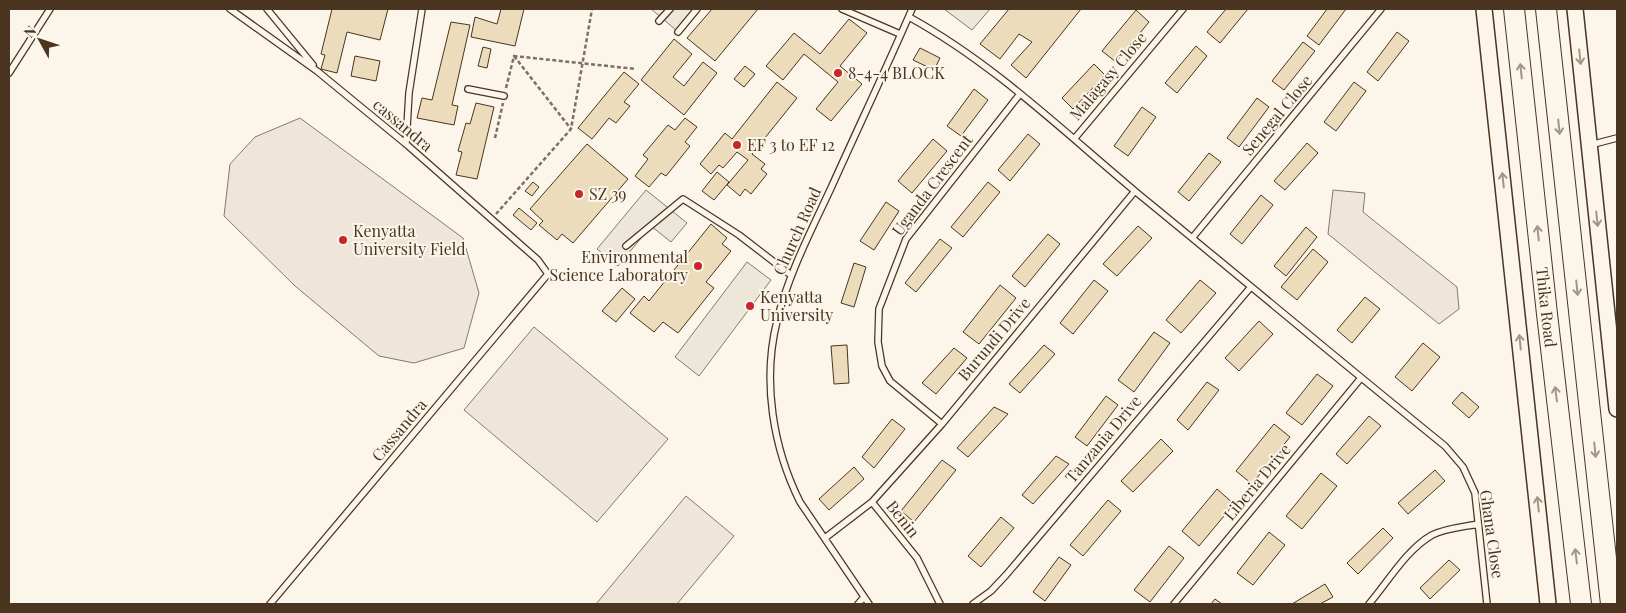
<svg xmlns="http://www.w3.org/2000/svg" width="1626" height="613" viewBox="0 0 1626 613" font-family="'Playfair Display',serif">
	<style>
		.green { fill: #ede6d9; stroke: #887966 }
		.parking { fill: #ede7d9; stroke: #887966 }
		.building { fill: #ecdcbc; stroke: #4a3520 }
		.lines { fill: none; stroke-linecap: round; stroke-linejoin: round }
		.lane-casing { stroke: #4a3520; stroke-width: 8 }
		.secondary-casing { stroke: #4a3520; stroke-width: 18 }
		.highway-casing { stroke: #4a3520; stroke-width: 22 }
		.path { stroke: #7f6f5c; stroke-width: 2.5; stroke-dasharray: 4 2.5; stroke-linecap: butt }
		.lane { stroke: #fbf6e9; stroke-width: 5.5 }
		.secondary { stroke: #fbf6e9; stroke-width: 15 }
		.highway { stroke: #fbf6e9; stroke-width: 20 }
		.oneway { stroke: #a29684 }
		.poi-dot { fill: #c62828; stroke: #fbf6e9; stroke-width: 2 }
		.labels { text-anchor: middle; stroke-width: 4; stroke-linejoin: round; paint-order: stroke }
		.poi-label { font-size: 16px; fill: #4a3520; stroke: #fbf6e9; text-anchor: start }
		.street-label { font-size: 16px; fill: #4a3520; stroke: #fbf6e9 }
	</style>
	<rect width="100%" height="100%" fill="#fbf6e9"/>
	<path class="green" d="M300,118L463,238L479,293L464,348L414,363L379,356L295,286L224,216L230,164L255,137Z
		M1333,190L1365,193L1363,212L1457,287L1459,309L1439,324L1328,234Z
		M534,327L668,439L597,522L464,410Z
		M686,496L734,536L677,604H596Z"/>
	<path class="parking" d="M651,9H694L676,30Z
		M944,9H990L972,30Z
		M646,190L687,223L671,242L651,226L618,266L597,249Z
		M747,262L771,280L699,376L675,357Z"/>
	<path class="building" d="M332,9H388L380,40L347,32L337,73L321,69L325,55L321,54Z
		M501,9H524L515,46L471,37L475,17L497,24Z
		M712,9H758L715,61L687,38Z
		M1009,9H1081L1026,78L1011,65L1032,42L1019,34L1000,59L980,44Z
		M1226,9H1248L1220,43L1207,32Z
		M1327,9H1346L1319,45L1307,36Z
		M1136,10L1149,22L1116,62L1102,51Z
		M849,19L867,33L840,66L862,84L831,121L816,109L838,82L804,54L783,80L766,66L794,33L820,54Z
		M451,22L470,25L452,105L458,106L454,125L417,118L422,98L432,100Z
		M1397,32L1409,41L1378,81L1367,72Z
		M674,39L692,54L673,77L684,86L703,62L717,73L684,115L641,80Z
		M1303,42L1315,51L1284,90L1272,81Z
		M1196,46L1207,56L1177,93L1165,83Z
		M483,47L491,49L487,68L478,66Z
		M920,48L940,58L934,70L913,60Z
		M355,56L380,61L376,81L351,76Z
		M1094,64L1105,75L1073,109L1062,98Z
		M745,66L755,74L744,87L734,79Z
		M624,72L639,84L624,102L630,106L616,123L609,118L592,139L578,128Z
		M777,82L797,98L752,154L765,164L761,169L767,174L751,194L745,189L740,196L727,185L748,160L737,152L723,168L719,165L711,174L700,164L725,133L732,139Z
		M1354,82L1366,91L1336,131L1324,122Z
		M974,89L988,100L961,136L947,126Z
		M1257,98L1269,107L1239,147L1227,138Z
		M476,103L494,107L477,179L456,175L462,152L458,151L466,123L470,124Z
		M1142,107L1156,117L1128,156L1114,146Z
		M685,118L697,127L685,142L690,146L666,176L661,173L649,187L635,176L648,159L643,155L668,125L675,130Z
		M1028,134L1040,144L1010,181L998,170Z
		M933,139L947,151L912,193L898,181Z
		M1307,143L1318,153L1285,190L1274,181Z
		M587,144L628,179L573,243L562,234L557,240L539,225L543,221L530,209Z
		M1209,153L1221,162L1189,201L1178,192Z
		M717,172L729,182L714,200L702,191Z
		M533,182L539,187L532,196L525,191Z
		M988,182L1000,192L963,237L951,227Z
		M1261,195L1273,205L1242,244L1230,234Z
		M886,202L899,211L874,250L860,241Z
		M519,208L537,223L531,230L513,215Z
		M711,224L727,238L722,244L731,251L706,282L714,288L678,333L663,322L654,332L630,313L644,296L649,301Z
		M1138,226L1152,238L1117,276L1103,264Z
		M1306,227L1317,237L1286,276L1274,266Z
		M1048,234L1060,244L1025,287L1012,276Z
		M940,239L952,248L916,292L905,283Z
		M1313,249L1328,262L1297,300L1281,287Z
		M854,263L866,267L854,307L841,303Z
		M1094,280L1108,291L1073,334L1060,323Z
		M1200,280L1216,293L1181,333L1166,320Z
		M1000,285L1016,298L979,344L963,332Z
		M622,288L635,299L616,322L602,311Z
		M1365,297L1380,309L1352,343L1337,330Z
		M1259,321L1273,334L1239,371L1225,358Z
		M1154,332L1170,343L1134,392L1118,380Z
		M1423,343L1440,357L1412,391L1395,377Z
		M847,345L849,383L834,384L831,346Z
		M1044,345L1055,354L1020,393L1009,384Z
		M954,348L967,358L936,394L922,383Z
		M1317,374L1333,386L1302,425L1286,413Z
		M1207,382L1219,390L1188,430L1177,420Z
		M1462,392L1479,407L1469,418L1452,403Z
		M1106,396L1118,405L1087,446L1075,437Z
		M994,407L1008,414L968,457L957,448Z
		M1369,416L1381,426L1347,464L1336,454Z
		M892,419L905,429L874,468L862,457Z
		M1274,424L1290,437L1252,484L1236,471Z
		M1161,439L1173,451L1133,492L1121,481Z
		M1056,456L1069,464L1033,504L1022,495Z
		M942,460L956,470L914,522L901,511Z
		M854,467L864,479L829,510L819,499Z
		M1435,470L1445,481L1408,514L1398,503Z
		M1321,473L1337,486L1302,529L1286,516Z
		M1217,489L1234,504L1199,546L1182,531Z
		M1108,500L1121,511L1083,556L1070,545Z
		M1001,517L1014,528L981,567L968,556Z
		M1383,528L1393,538L1358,574L1347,563Z
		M1269,532L1285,545L1253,585L1237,573Z
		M1169,546L1184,558L1150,602L1134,590Z
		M1059,557L1071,565L1045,601L1033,592Z
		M1449,560L1460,570L1430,599L1420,588Z
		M1325,584L1333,597L1320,604H1292Z
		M1215,599L1222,604H1211Z"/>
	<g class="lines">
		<defs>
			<path id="lane" d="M230,9L317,71L406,144L538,260L548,274L270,604
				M267,9L313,65
				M842,9L900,34
				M909,17C993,63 1063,131 1136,192C1239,276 1341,362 1445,446L1463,467L1475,493L1487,604
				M659,21L670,9
				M678,32L697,9
				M9,73L50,9
				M468,89L504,96
				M1075,138L1183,9
				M406,144L409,93L422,9
				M1590,145L1617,138
				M1193,237L1381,9
				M626,246L683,199L739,235L791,275
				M942,424L890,381L882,366L878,342L879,309L906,239L1020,94
				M872,502L917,558L940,604
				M825,538L872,502L942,424L1135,191
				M858,604L864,597
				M869,604L800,502C773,448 762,381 777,321C788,275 811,231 831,188C858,128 886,69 912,9
				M973,604L991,591L1006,575L1250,288
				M1174,604L1361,378
				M1369,604C1388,582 1406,550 1432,535C1446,528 1463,527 1478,524"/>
			<path id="secondary" d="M1484,9L1548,604
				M1575,9L1617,409"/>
			<g id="highway">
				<path id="s1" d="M1514,9L1547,314L1581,604"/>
				<path d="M1546,9L1611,604"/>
			</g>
		</defs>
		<use href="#lane" class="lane-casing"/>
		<use href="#secondary" class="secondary-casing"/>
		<use href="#highway" class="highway-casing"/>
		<path class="path" d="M514,56L571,129
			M506,88L514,56L636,69
			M495,138L503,103
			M496,214L571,129L592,9"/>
		<use href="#lane" class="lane"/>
		<use href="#secondary" class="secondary"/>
		<use href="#highway" class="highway"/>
	</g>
	<defs><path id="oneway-shaft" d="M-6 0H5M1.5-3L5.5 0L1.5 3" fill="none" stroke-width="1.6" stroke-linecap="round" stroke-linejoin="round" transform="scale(1.25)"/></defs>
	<g class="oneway">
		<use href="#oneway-shaft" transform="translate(1580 57) rotate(84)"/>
		<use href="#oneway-shaft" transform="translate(1521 71) rotate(-96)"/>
		<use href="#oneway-shaft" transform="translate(1559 127) rotate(84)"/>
		<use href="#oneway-shaft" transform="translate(1503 180) rotate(-96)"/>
		<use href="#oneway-shaft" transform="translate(1597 219) rotate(84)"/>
		<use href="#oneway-shaft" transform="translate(1538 233) rotate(-96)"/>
		<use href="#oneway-shaft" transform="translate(1577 288) rotate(84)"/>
		<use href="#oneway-shaft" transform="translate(1520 342) rotate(-96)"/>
		<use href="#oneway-shaft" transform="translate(1556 394) rotate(-97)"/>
		<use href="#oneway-shaft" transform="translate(1595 450) rotate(84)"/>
		<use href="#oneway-shaft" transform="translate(1538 504) rotate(-96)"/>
		<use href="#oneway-shaft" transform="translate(1576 556) rotate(-97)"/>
	</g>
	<g class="poi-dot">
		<circle cx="838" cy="73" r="5"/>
		<circle cx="737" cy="145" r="5"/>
		<circle cx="579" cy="194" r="5"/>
		<circle cx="343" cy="240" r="5"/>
		<circle cx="698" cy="266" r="5"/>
		<circle cx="750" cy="306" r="5"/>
	</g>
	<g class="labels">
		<g class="poi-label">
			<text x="848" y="79">8-4-4 BLOCK</text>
			<text x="747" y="151">EF 3 to EF 12</text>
			<text x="589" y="200">SZ 39</text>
			<text x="353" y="237">Kenyatta<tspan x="353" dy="18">University Field</tspan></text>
			<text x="688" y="263" text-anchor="end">Environmental<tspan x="688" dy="18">Science Laboratory</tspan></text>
			<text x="760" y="303">Kenyatta<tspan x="760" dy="18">University</tspan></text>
		</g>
		<g class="street-label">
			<text transform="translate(1108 76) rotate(-50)" y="6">Malagasy Close</text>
			<text transform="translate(1277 115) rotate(-50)" y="6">Senegal Close</text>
			<text transform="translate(403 125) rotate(40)" y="6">cassandra</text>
			<text transform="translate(932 185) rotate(-53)" y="6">Uganda Crescent</text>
			<text transform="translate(797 231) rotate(-66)" y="6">Church Road</text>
			<text dy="6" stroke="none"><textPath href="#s1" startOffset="300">Thika Road</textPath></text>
			<text transform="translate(994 339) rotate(-50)" y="6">Burundi Drive</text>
			<text transform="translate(399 430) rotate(-50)" y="6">Cassandra</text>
			<text transform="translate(1103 439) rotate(-50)" y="6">Tanzania Drive</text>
			<text transform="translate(1257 482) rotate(-50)" y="6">Liberia Drive</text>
			<text transform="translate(903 519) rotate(51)" y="6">Benin</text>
			<text transform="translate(1492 534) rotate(82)" y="6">Ghana Close</text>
		</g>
	</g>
	<rect width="1626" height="613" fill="none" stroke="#4a3520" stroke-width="20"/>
	<g transform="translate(40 40) rotate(310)" stroke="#fbf6e9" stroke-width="4" paint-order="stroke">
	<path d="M0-4L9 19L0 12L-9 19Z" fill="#4a3520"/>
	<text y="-8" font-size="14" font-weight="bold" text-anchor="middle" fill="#4a3520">N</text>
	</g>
</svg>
